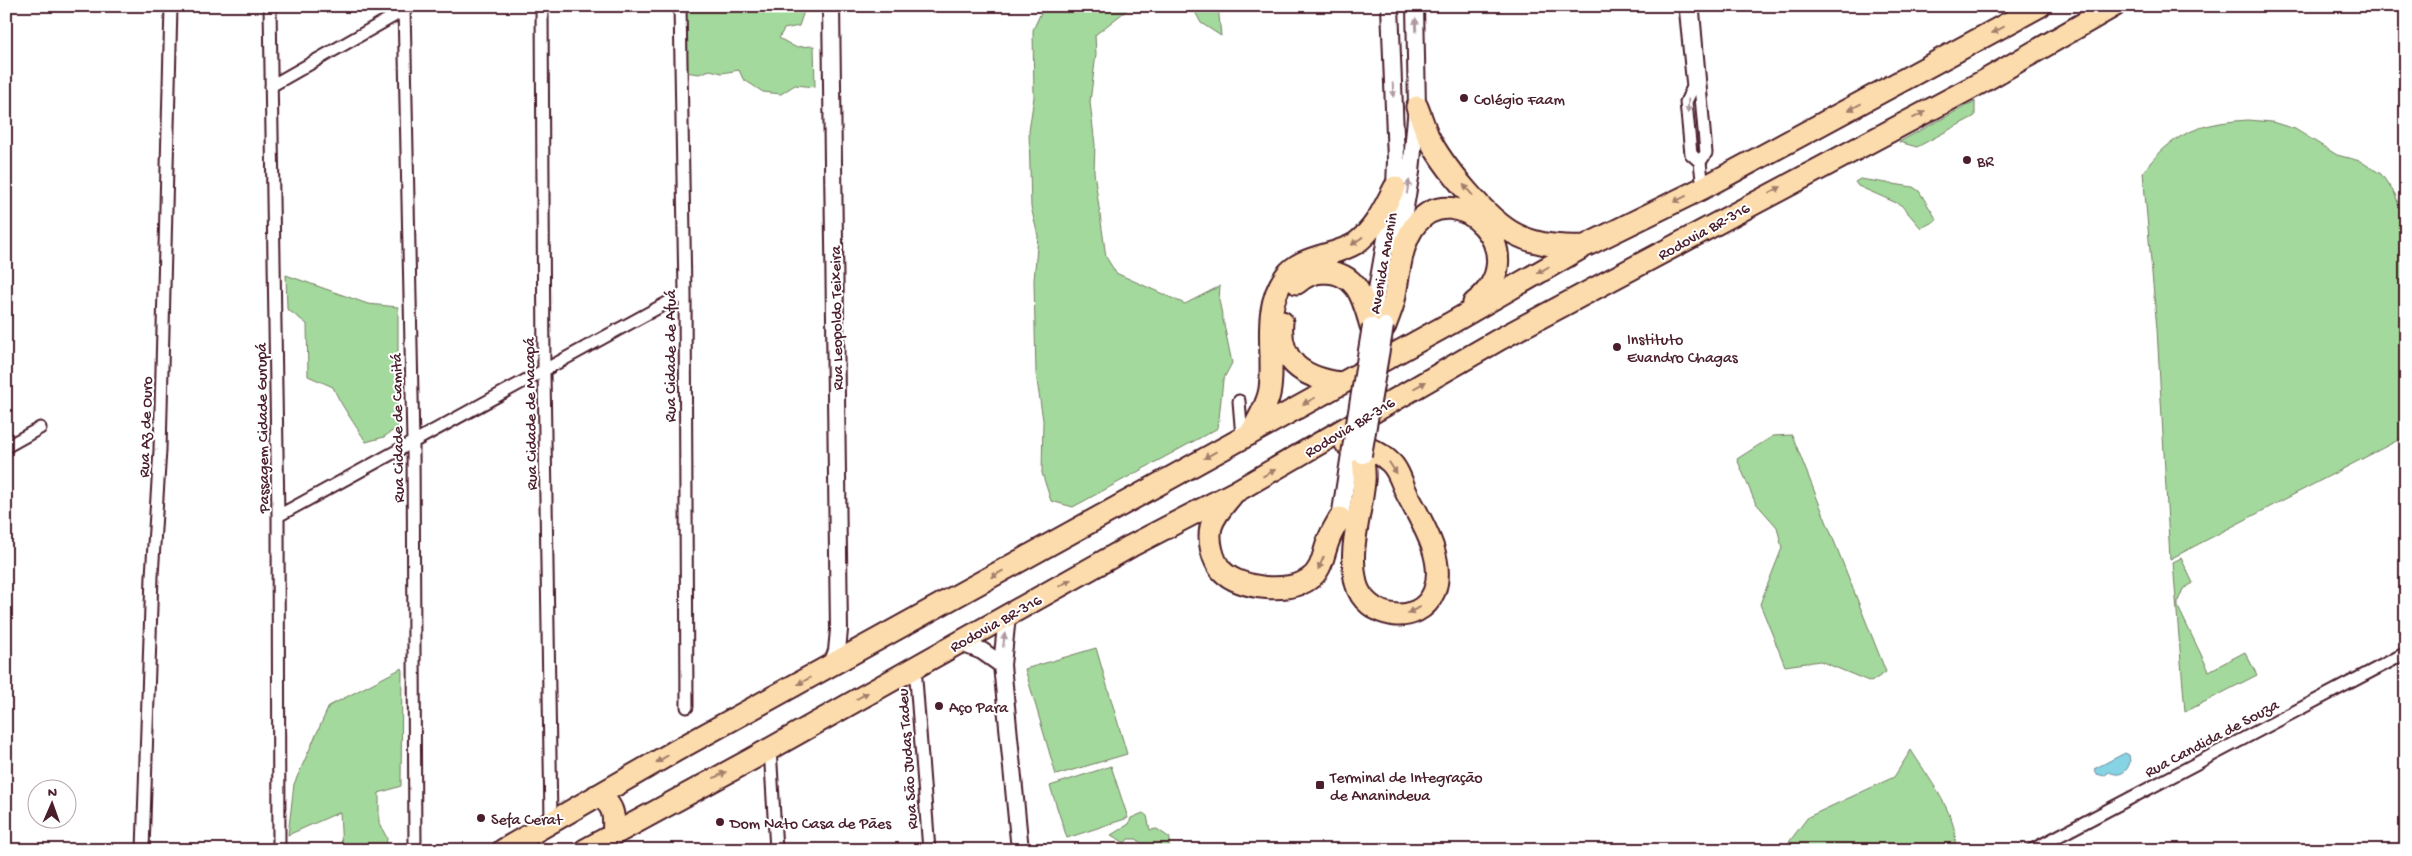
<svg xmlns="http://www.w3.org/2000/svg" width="2412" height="856" viewBox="0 0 2412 856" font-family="'Gochi Hand',sans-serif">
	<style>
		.green { fill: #a3d99c; stroke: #767c64 }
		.water { fill: #86d3e4; stroke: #6e8b9a }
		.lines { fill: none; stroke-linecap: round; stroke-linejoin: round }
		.street-casing { stroke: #4a1f2b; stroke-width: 15 }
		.secondary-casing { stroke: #4a1f2b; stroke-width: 20 }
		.highway-casing { stroke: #4a1f2b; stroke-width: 25 }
		.street { stroke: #fff; stroke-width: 11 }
		.secondary { stroke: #fff; stroke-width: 16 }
		.highway { stroke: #fcdcac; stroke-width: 21 }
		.secondary-bridge-casing { stroke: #4a1f2b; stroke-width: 20; stroke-linecap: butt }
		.secondary-bridge { stroke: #fff; stroke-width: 16 }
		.oneway { fill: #ae9aa0 }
		.oneway2 { fill: #a37e6c }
		.poi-dot { fill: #4a1f2b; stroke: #fff; stroke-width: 2 }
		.labels { text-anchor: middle; stroke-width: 4; stroke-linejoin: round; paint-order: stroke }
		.poi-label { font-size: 16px; fill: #4a1f2b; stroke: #fff; text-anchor: start }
		.street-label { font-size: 16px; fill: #4a1f2b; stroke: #fff }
	</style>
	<rect width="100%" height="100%" fill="#fff"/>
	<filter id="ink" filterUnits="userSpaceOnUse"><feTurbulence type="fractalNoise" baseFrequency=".02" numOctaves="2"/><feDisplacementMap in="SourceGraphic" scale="10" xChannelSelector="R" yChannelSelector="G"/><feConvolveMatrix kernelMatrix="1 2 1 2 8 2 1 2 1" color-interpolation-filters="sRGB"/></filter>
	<g filter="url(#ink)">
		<path class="green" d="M690,6H748L761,10L778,11L794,6L804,11L799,26L784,29L779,38L795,47L814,46L815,87L795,85L781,94L763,92L743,79L739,70L722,73L710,70L699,74L685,72L684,10Z
			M1050,6H1132L1095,35L1096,54L1090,102L1095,145L1094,172L1106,257L1116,273L1185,304L1220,286L1219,300L1232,363L1223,380L1218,428L1073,507L1051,501L1042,473L1043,420L1036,374L1034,280L1038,236L1031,207L1029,131L1034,97L1033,30L1043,8Z
			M1192,6H1218L1221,36L1201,23Z
			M1975,101V116L1917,147L1899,142Z
			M2248,120L2272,122L2295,129L2337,155L2360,161L2381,174L2395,194L2406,226V436L2170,559L2157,329L2143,172C2172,133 2200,123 2248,120Z
			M1860,179L1913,187L1919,191L1937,220L1921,228L1901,205L1858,186L1855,182Z
			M286,275L368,304L398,307V427L384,437L366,442C355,424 341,406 333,387L308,376L307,324L287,309Z
			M1792,435L1886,672L1871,682L1820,661L1785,666L1760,604L1782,548L1777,527L1755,502L1737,459L1773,436Z
			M2181,558L2193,583L2183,589L2178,601V607L2209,671L2245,652L2257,675L2185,712L2173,562Z
			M1096,648L1127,754L1056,775L1025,669Z
			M402,668L401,786L379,793V823L387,838L386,850H342L340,812L288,835L294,784L329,706Z
			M1911,750C1925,773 1964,823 1954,850H1783L1808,817L1894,777Z
			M1111,766L1128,818L1067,838L1050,786Z
			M1143,813L1147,816L1150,830L1157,829L1170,838L1169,847C1160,848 1141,847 1137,839H1128L1125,843L1111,835L1129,824L1131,818Z"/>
		<path class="water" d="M2125,753L2129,755L2130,762C2127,773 2119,777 2109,772L2104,776L2097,774L2094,769Z"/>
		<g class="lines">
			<defs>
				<path id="street" d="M270,6L278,516L279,850
					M404,6L413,443L415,850
					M542,6L544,372L551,821
					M680,6L685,293L687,707
					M1685,6L1693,87L1686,102L1691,154L1700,162
					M1693,6L1706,153L1700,162L1703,188
					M271,86L408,8
					M1239,401L1242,437
					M6,447L40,428
					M278,516L685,293
					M915,666L929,850
					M770,748L776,850
					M143,850L152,576L160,450L171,6
					M2032,850L2406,653"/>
				<path id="secondary" d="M831,6L839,630L837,651L831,667
					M1398,248L1411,172L1417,107L1415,6
					M1371,324L1395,187L1396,160L1390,6
					M1340,518L1350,454
					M1007,616L1002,665L1020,850
					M959,642L982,651L1002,665"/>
				<path id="highway" d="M1417,107C1421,117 1424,127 1428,136C1442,165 1488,221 1517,235C1537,245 1562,247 1584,246
					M1297,283C1305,276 1314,272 1325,272C1358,273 1363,299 1371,326
					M1282,322C1278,363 1305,378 1341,383
					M1385,326C1388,317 1392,309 1394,300C1399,276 1400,244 1416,224C1456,174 1538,254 1474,303
					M1252,431C1259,418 1268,404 1270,389C1275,351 1261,311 1285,277C1300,255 1334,257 1356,243C1375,229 1384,208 1395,187
					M1346,444C1363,445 1377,450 1390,462C1398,469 1402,483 1406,492C1420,520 1447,559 1434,592C1419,628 1365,619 1356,583C1348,549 1361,515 1364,481C1365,473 1363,463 1363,455
					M1232,495C1225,504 1214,515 1211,527C1208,540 1212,560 1222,571C1239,589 1289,594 1309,579C1323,570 1323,553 1329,539C1332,531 1336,525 1340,518
					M596,796C614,802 615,817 613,834
					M503,850L677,750L1451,323L1585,246L1703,188L2040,6
					M585,850L752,759L1131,546L1235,492L1500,339L1984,81L2114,6"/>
			</defs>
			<use href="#street" class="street-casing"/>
			<use href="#secondary" class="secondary-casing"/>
			<use href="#highway" class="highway-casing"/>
			<use href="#street" class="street"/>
			<use href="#secondary" class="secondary"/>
			<use href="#highway" class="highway"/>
			<defs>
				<path id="secondary-bridge" d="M1350,454L1371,326
					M1363,455L1385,326"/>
			</defs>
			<use href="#secondary-bridge" class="secondary-bridge-casing"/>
			<use href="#secondary-bridge" class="secondary-bridge"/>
		</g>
		<defs><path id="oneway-solid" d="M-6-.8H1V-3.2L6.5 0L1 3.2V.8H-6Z" transform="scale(1.25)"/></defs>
		<g class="oneway">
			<use href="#oneway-solid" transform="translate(1416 25) rotate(-92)"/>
			<use href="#oneway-solid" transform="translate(1393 90) rotate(88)"/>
			<use href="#oneway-solid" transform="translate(1688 106) rotate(93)"/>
			<use href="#oneway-solid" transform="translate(1408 187) rotate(-80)"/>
			<use href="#oneway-solid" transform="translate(1004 640) rotate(-83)"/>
		</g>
		<g class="oneway2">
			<use href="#oneway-solid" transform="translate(1998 30) rotate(152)"/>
			<use href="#oneway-solid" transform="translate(1855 107) rotate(152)"/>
			<use href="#oneway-solid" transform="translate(1919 115) rotate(-28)"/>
			<use href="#oneway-solid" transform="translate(1468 190) rotate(-131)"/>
			<use href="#oneway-solid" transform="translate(1775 190) rotate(-28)"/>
			<use href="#oneway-solid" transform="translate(1680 199) rotate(154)"/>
			<use href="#oneway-solid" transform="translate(1357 241) rotate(144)"/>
			<use href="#oneway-solid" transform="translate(1543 270) rotate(150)"/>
			<use href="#oneway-solid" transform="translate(1420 385) rotate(-29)"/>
			<use href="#oneway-solid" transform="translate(1309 401) rotate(152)"/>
			<use href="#oneway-solid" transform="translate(1210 455) rotate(151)"/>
			<use href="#oneway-solid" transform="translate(1393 468) rotate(57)"/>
			<use href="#oneway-solid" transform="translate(1269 473) rotate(-29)"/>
			<use href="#oneway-solid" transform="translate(1321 563) rotate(114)"/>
			<use href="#oneway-solid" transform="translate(997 574) rotate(151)"/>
			<use href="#oneway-solid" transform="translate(1065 583) rotate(-30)"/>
			<use href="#oneway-solid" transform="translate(1414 610) rotate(155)"/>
			<use href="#oneway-solid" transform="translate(804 681) rotate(151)"/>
			<use href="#oneway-solid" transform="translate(862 696) rotate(-30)"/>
			<use href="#oneway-solid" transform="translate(662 759) rotate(149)"/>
			<use href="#oneway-solid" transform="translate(720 775) rotate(-27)"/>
		</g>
	</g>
	<g class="poi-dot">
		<circle cx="1464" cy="98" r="5"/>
		<circle cx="1967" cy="160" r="5"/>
		<circle cx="1617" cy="347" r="5"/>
		<circle cx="939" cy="706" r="5"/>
		<rect x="1315" y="780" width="10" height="10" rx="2.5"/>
		<circle cx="481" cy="818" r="5"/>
		<circle cx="720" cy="822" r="5"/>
	</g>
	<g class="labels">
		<g class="poi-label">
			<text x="1474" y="104">Colégio Faam</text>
			<text x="1977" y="166">BR</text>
			<text x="1627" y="344">Instituto<tspan x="1627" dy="18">Evandro Chagas</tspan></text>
			<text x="949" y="712">Aço Para</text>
			<text x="1330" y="782">Terminal de Integração<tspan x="1330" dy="18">de Ananindeua</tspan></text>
			<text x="491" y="824">Sefa Cerat</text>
			<text x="730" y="828">Dom Nato Casa de Pães</text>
		</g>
		<g class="street-label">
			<text transform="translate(1703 230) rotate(-29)" y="6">Rodovia BR-316</text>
			<text transform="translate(1382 263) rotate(-80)" y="6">Avenida Ananin</text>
			<text transform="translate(835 318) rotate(-91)" y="6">Rua Leopoldo Teixeira</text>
			<text transform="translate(669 356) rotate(-90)" y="6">Rua Cidade de Afuá</text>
			<text transform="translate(529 414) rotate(-91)" y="6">Rua Cidade de Macapá</text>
			<text transform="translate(1349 426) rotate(-31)" y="6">Rodovia BR-316</text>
			<text transform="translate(144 427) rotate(-88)" y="6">Rua Az de Ouro</text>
			<text transform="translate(261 428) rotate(-91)" y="6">Passagem Cidade Gurupá</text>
			<text transform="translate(396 428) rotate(-91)" y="6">Rua Cidade de Camitá</text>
			<text transform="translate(995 622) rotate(-29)" y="6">Rodovia BR-316</text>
			<text transform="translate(2211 737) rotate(-28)" y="6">Rua Candida de Souza</text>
			<text transform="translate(906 759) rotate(-94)" y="6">Rua São Judas Tadeu</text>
		</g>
	</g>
	<rect width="2412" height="856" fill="none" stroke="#fff" stroke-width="25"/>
	<rect x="12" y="12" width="2387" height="831" fill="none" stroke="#4a1f2b" stroke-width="2" filter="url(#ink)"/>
	<g transform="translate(52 804) rotate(2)"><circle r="24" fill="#ffffff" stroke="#b7a5aa"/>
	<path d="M0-4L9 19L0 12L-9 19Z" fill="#4a1f2b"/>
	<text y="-8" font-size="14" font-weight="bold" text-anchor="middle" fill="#4a1f2b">N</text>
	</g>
</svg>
